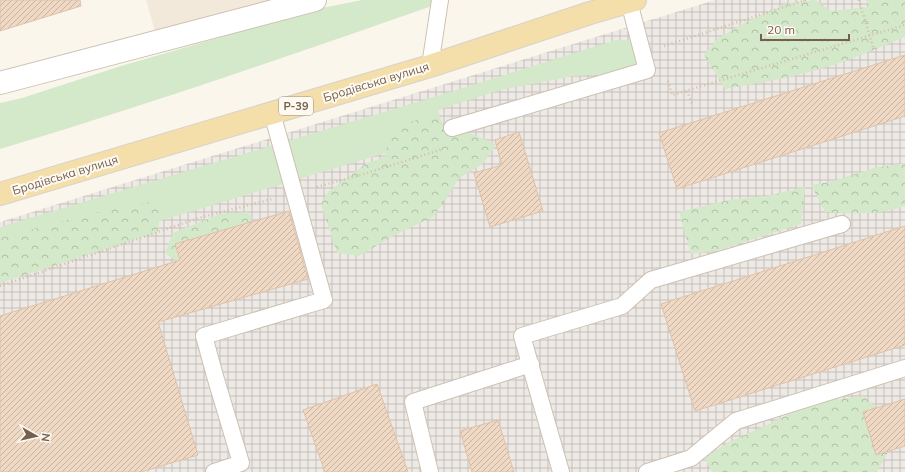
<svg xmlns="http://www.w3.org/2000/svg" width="905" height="472" viewBox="0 0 905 472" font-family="Mulish,sans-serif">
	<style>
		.residential { fill: #f2e9da }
		.industrial { fill: url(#industrial-grid) }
		.green { fill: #d4e8ca }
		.forest { fill: url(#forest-crowns) }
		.building { fill: url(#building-hatch); stroke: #e0c1a7 }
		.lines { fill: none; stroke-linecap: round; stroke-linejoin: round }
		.lane-casing { stroke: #cdc0b2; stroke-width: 18 }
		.street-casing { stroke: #cdc0b2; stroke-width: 24 }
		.primary-casing { stroke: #d8d2ce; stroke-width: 24 }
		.path { stroke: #d4bda8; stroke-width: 2.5; stroke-dasharray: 1 3; stroke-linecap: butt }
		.lane { stroke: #fff; stroke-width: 16 }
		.street { stroke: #fff; stroke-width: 22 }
		.primary { stroke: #f4dfaa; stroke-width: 22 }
		.labels { text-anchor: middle; stroke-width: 4; stroke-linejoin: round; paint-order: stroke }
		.shield { fill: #fefaf2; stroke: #9e8e81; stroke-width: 1 }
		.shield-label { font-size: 11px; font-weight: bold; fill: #756050 }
		.street-label { font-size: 12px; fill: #756050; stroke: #fefaf2 }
	</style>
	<defs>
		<pattern id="industrial-grid" width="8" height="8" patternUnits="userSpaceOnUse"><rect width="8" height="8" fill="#ede9e4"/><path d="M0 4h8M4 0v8" fill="none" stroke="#c5c0bb"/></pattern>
		<pattern id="forest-crowns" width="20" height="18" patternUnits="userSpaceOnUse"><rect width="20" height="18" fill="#d4e8ca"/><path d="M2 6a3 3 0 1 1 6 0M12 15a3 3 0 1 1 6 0" fill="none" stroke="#b1bfa6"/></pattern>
		<pattern id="building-hatch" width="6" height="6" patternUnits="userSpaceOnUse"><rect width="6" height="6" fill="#efd9c5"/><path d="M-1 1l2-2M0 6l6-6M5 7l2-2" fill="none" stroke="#c6b3a2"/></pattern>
	</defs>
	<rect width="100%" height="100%" fill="#fbf6ec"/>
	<path class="residential" d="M146,0H315L158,42Z"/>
	<path class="industrial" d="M715,0H905V472H0V222Z"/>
	<path class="green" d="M362,0H449C300,52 151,104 0,149V103L22,98L121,66L291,17L327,7Z
		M616,40H628L640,45L642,64L608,74L573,76L500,90L438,110L445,135L0,269V227L434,97Z"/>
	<path class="forest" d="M815,0L831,11L868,7L866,0H905V37C883,45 862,56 839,63C802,76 764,82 725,89L704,55L717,39L746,22L786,4Z
		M439,117L448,134L469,133L496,144L484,163L458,179L447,198L433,217L393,236L359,256L337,253L321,204L328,192L367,163L385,157L391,127L421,119Z
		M905,163V206C880,215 852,214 825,212L811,185L830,182L874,168Z
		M805,187L801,224L716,251L691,254L679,212L729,200L767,196Z
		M156,201L160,206L158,232L0,283V238L105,210Z
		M247,212L252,217L248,242L180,264L165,253L173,233L220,214Z
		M863,396L877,408L863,412L876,455L888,452L878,470L875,472H712L705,458L727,443L767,425L812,403Z"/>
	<path class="building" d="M0,0H80L81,6L0,31Z
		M905,55V116L677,189L659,133Z
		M519,132L543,211L490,227L474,173L502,165L495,140Z
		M289,211L308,279L158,322L198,455L141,472H0V316L180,260L175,244Z
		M905,226V345L695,411L661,304Z
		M377,384L408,472H325L303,410Z
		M905,399V446L876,455L863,412Z
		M498,420L514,472H472L460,431Z"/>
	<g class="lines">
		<defs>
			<path id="lane" d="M430,66L440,0
				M452,128L647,70L629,2
				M214,472L241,463L215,376L204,336L324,300L272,113
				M430,472L413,402L531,364
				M561,472L522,336L622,306L651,280L842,224
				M647,472L691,458L736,421L905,368"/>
			<path id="street" d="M0,83L315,0"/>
			<path id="primary" d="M0,194L430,66L590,13L635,0"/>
		</defs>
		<use href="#lane" class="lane-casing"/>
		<use href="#street" class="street-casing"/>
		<use href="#primary" class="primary-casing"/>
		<path class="path" d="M859,0L873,47
			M664,46L806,0
			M668,81L672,95L905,25
			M687,91L692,104
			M317,187L367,173L443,149
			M0,286L199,218L272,199"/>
		<use href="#lane" class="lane"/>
		<use href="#street" class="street"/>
		<use href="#primary" class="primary"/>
	</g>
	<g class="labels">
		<rect class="shield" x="279" y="97" width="34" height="18" rx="3"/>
		<g class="shield-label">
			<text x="296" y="110">Р-39</text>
		</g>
		<g class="street-label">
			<text transform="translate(376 82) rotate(-17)" y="4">Бродівська вулиця</text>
			<text transform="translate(65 175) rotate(-17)" y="4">Бродівська вулиця</text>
		</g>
	</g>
	<g transform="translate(36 436) rotate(98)" stroke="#fefaf2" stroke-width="3" paint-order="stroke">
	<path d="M0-3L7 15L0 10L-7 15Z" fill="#756050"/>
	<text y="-6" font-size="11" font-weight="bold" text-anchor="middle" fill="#756050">N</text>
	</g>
	<path d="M761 34v6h88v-6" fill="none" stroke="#756050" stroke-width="2"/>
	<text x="767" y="34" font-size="12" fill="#756050" stroke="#fefaf2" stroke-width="3" paint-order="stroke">20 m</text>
</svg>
